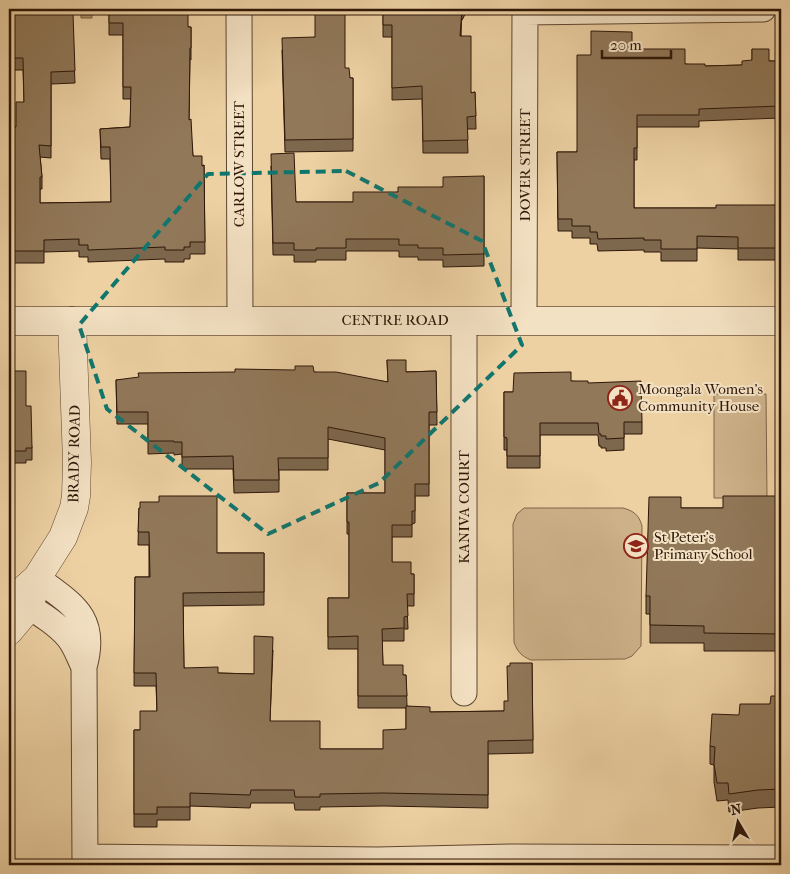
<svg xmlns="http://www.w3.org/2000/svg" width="790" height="874" viewBox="0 0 790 874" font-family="'IM FELL French Canon',serif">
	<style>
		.green { fill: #cdb189; stroke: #7e6448 }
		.water { fill: #ac926e; stroke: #7a6145 }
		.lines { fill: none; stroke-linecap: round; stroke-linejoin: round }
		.minor-casing { stroke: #5e462f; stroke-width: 27 }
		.tertiary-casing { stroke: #5e462f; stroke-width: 29 }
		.secondary-casing { stroke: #2e1708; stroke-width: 29 }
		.minor { stroke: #f3e1c3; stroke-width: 25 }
		.tertiary { stroke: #f3e1c3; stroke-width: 28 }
		.secondary { stroke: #f3e1c3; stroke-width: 28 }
		.wall { fill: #7d674d; stroke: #2e1708 }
		.shaded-wall { fill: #66543e; stroke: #2e1708 }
		.building { fill: #917859; stroke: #2e1708 }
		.marked { fill: none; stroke: #0f766e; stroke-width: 4; stroke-dasharray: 10 6; stroke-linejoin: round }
		.labels { text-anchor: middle; stroke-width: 4; stroke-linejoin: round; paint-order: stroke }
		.street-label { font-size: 15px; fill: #2e1708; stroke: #f3e1c3 }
		.poi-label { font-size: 15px; fill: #2e1708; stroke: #f3e1c3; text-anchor: start }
	</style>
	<rect width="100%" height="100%" fill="#edd1a3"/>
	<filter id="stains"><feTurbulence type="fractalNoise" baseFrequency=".004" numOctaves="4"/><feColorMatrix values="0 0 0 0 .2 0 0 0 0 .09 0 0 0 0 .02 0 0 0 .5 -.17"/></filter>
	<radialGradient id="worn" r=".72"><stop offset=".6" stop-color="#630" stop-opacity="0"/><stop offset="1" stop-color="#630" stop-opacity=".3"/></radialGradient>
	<path class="green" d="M714,394H766L767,498H714Z
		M524,508H623C634,511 639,515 642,526L641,646L632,656L625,659L531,660C521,656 517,651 514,642L513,524L517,514Z"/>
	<path class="water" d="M81,9H92V18H81Z"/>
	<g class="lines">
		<defs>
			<path id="minor" d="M239,9L240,320
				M525,12L763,9
				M464,321V693
				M524,321L525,9
				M37,578C73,605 98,617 84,667L85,865
				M14,597C32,609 55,621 69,638C76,647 79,657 84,667
				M85,857L378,860L512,857L781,858"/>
			<path id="tertiary" d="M9,603L37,578L63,537L74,508L76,496L77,462L72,321
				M9,631L29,607L35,587"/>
			<path id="secondary" d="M9,321H781"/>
		</defs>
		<use href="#minor" class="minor-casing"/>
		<use href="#tertiary" class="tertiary-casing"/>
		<use href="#secondary" class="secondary-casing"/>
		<use href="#minor" class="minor"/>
		<use href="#tertiary" class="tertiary"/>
		<use href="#secondary" class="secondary"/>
	</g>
	<path class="wall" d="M109,9L188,27H191V60L190,59L189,120L193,156L202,166L204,165L205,254H190V259H184V262H165V259L88,262V257H79V251L44,252V263H12V258H9V127H16L24,102L23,70H9V27L72,13L75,83L51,84V158L40,157L42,177V189H40V203L111,202L110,159H101L100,129L130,127L131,99H123V35H109Z
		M383,9L461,22V36L471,93L475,92L476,129H467L468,153H423L422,99L392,100V37H383Z
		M315,37L345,68L350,78H353V151L285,152L282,50Z
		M632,49L685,64L705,66L742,65L752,61V49L769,61H781V118L699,121V127H637V160H634V208H716L781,205V260H738V249L697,248V261H661V252H644V250L598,251L597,244H590V238H572V231H558L557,152H577L591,55Z
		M271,166L296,202H353L398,192L443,187L484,176V266L443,267V260H418V257H399V251H346V260H316V262H294V255H273Z
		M387,360L406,372L436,371L437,425H429V496H415V523L412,524V537H392V562L411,574H414V606H407L408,629H404V641H382L383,665L403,675H406L407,706L430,712L504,711L508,701L532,663L533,753L488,754V808L383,806L320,807V810H295L294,803H251L250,808L190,806V820H157V827H134V730H140L157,711L156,686H134L135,577H149V545H138L139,508L217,553H264V605L183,606L184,668L218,673L254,674L273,650L270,721L320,749H383L406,729V708H358V649H328V598H349V534H347V493H385V450L328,439V470H279V492L234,493L233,469H182V454L174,455V453L148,454V424H117L116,380L314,372L388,382Z
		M9,371L26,406L32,448V460H26V463H9Z
		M571,381L588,383L642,422V434H624V450L606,451V448H601V446H599L598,435H540V468H507V450H504V392H513Z
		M781,496V651H704V643H650V614H646V596L681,508H723Z
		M781,696V807L758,808L729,812L728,800L717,801L714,782V765L710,764V746L739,715L770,704Z"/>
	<path class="shaded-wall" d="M69,9H73L68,25V13Z
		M462,9H468L461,22L460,48Z"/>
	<path class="building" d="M15,9H69L68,13H73L75,71L51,72V146L39,145L42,177H40V203L111,202L110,147H101L100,129L130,127L131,87H123V23H109V9H188V27H191V48H190L189,120L191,119L193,156H202V166L204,165L205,242H190V247H184V250H165V247L88,250V245H79V239L44,240V251H12V246H9V127H16V102H24L23,58H9V27Z
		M315,9H345V68H349L350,78H353V139L285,140L282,38L315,37Z
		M383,9H462L460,36H471V93L475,92L476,116L467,117L468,140L423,141L422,86L392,88V25H383Z
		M591,31L632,32V49H685V64H705V66L742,65V61L752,60V49H769V61H781V106L699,109V115H637V148H634V208H716V205H781V248H738V237L697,236V249H661V240H644V238L598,239L597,232H590V226H572V219H558L557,152H577V55H591Z
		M294,153L296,202H353V192H398V187H443V177L484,176V254L443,255V248H418V245H399V239H346V248H316V250H294V243H273L271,154Z
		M387,360H406V372L436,371L437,412H429V484H415V511H412V525H392V562H411V574H414V594H407L408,616L404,617V628L382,629L383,665H403V675H406L407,696H358V636L328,637V598H349V522H347V493H385V438L328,427V458H278L279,480H234L233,456L182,457V442H174V441H148V412H117L116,380L139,377L138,373L235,372V369L295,370V366H313L314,372H336L388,382Z
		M9,371H26V406H31L32,448H26V451H9Z
		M571,372V381H588V383L641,381L642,422H624V438L606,439V436H601V434H599L598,423H540V456H507V438L504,437V392H513L514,373Z
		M159,496H217V553H264V592L183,593L184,668L218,667V673L254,674V636L273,637L270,721H320V749H383V730L406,729V706L430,707V712L504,711V701H508L507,666H510V663H532L533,740L488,741V795L383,793L320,794V797H295L294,790H251L250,795L190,793V807H157V814H134V730H140V711H157L156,673H134L135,577H150L149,532H138L139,508H140V502H159Z
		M723,496H781V634L704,633V626L650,625V596H646L649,497H681V508H723Z
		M771,696H781V789L758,790L729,794L728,783H717L714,764L715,747L710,746L712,714L739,715L740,704H770Z
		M9,862H19V865H9Z"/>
	<path class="marked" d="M346,171L482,241L522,345L379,483L268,534L107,409L79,325L208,174Z"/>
	<defs>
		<symbol id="civic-ring" viewBox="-11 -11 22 22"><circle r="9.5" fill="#f3e1c3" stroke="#8f2418" stroke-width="1.5"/><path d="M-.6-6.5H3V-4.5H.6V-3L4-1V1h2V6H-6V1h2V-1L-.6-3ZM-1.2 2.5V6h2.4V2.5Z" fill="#8f2418"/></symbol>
		<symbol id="school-ring" viewBox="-11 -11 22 22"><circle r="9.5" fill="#f3e1c3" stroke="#8f2418" stroke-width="1.5"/><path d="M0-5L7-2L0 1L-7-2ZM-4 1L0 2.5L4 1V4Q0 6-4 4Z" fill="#8f2418"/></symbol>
	</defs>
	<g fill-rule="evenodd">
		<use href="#civic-ring" x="606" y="384" width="28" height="28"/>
		<use href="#school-ring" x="622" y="532" width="28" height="28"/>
	</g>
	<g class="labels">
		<g class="street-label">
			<text transform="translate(239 164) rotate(-90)" y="5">CARLOW STREET</text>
			<text transform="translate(525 165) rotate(-90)" y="5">DOVER STREET</text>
			<text x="395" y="325">CENTRE ROAD</text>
			<text transform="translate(74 454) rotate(-89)" y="5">BRADY ROAD</text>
			<text transform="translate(464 507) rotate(-90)" y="5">KANIVA COURT</text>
		</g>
		<g class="poi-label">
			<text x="638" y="394">Moongala Women's<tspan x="638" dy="17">Community House</tspan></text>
			<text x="654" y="542">St Peter's<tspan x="654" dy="17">Primary School</tspan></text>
		</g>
	</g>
	<rect width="790" height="874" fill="none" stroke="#edd1a3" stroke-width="30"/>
	<rect x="10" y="10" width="770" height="854" fill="none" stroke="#2e1708" stroke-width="2.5"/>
	<rect x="15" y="15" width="760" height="844" fill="none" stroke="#2e1708"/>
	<g transform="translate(738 822) rotate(351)" stroke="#f3e1c3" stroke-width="4" paint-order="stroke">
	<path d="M0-4L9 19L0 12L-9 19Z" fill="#2e1708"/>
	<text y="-8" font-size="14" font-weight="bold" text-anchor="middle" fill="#2e1708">N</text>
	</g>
	<path d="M602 50v8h69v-8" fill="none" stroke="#2e1708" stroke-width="2.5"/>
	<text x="610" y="50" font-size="15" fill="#2e1708" stroke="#f3e1c3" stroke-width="4" paint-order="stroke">20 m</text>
	<rect width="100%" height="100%" filter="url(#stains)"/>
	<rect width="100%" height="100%" fill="url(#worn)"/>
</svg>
